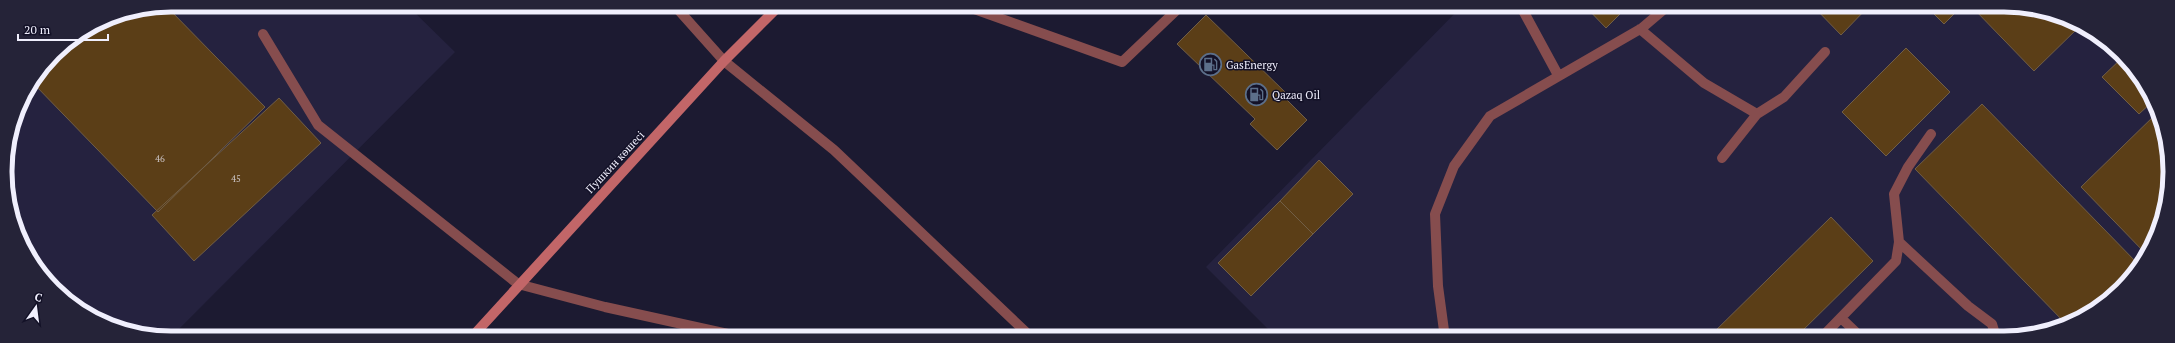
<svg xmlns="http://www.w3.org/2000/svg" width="2175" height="343" viewBox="0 0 2175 343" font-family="'PT Serif',serif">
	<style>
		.built { fill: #25223f }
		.building { fill: #5b3e17; stroke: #715e46 }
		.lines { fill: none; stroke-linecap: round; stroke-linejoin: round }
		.service { stroke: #864d4e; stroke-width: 10 }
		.tertiary { stroke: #864d4e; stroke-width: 10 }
		.secondary { stroke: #c26668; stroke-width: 10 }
		.labels { text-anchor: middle; stroke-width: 3; stroke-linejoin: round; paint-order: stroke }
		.number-label { font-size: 9px; fill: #cbc3c4 }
		.poi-label { font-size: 11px; fill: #f0effd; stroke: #131127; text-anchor: start }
		.street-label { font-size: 11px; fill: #f0effd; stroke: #131127 }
		.rim { fill: none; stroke: #f0effd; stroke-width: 5 }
	</style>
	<rect width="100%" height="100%" fill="#1c1a31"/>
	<path class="built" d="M172,5H407L455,52L170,338H160L98,321L46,281L14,225L5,161L22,98L54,54L108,18Z
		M1463,5H2015L2077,22L2129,62L2161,118L2170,183L2153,245L2121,289L2077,321L2015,338H1277L1206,267Z"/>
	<path class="building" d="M1584,5H1629L1606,28Z
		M1812,5H1870L1841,35Z
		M1925,5H1963L1944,24Z
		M1974,5H2015L2077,22L2081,25L2034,71L1972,7Z
		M166,6L265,107L158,212L33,83L54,54L108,18Z
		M1206,15L1286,93L1283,96L1307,120L1277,150L1250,124L1255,119L1177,44Z
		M1906,48L1950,92L1886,156L1842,112Z
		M2123,57L2129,62L2152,102L2139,114L2102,77Z
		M279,98L321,143L194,261L152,215Z
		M1982,104L2139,265L2121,289L2077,321L2066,324L1915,169Z
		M2158,112L2161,118L2169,178L2162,185L2168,190L2153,245L2146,254L2081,187Z
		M1319,160L1353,194L1313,234L1280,201Z
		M1280,201L1313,234L1251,296L1218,263Z
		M1831,217L1873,261L1795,338H1708Z"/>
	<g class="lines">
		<path class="service" d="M963,5L1122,62L1182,5
			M1520,5L1558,75
			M1640,29L1704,83L1757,114
			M263,34L318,125L518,284L605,307L746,338
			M724,61L834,150L1032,338
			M1722,158L1757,114L1784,97L1825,52
			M1899,242L1968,306L1992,324L1995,334L1991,338
			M1841,318L1862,338
			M1445,338L1438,286L1435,214L1454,166L1490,116L1642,28L1669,5
			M1821,338L1896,261L1899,242L1894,194L1908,167L1931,134"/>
		<path class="tertiary" d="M674,5L724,61"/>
		<path class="secondary" d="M471,338L724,61L780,5"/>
	</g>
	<defs>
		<symbol id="fuel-ring" viewBox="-11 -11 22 22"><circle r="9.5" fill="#131127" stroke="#5c6f8a" stroke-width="1.5"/><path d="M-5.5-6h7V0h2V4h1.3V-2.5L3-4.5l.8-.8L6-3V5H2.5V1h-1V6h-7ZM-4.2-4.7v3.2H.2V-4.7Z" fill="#5c6f8a"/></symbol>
	</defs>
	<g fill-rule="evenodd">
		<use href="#fuel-ring" x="1198" y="52" width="25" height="25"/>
		<use href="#fuel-ring" x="1244" y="82" width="25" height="25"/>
	</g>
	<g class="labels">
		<g class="number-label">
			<text x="160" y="162">46</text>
			<text x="236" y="182">45</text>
		</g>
		<g class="poi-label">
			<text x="1226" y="69">GasEnergy</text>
			<text x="1272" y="99">Qazaq Oil</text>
		</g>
		<g class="street-label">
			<text transform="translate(615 162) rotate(-47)" y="4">Пушкин көшесі</text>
		</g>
	</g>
	<path d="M0 0H2175V343H0ZM171 12H2004A159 159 0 0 1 2163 171V172A159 159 0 0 1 2004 331H171A159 159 0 0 1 12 172V171A159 159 0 0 1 171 12Z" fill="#252338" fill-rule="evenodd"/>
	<path class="rim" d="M171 12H2004A159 159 0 0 1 2163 171V172A159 159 0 0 1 2004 331H171A159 159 0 0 1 12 172V171A159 159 0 0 1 171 12Z"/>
	<g transform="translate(36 307) rotate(14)" stroke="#131127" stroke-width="3" paint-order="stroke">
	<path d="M0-3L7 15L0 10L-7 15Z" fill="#f0effd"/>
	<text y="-6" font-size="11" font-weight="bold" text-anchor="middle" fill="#f0effd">С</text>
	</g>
	<path d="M18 34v6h90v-6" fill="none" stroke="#f0effd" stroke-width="2"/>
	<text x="24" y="34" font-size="12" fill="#f0effd" stroke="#131127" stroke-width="3" paint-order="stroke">20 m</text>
</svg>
